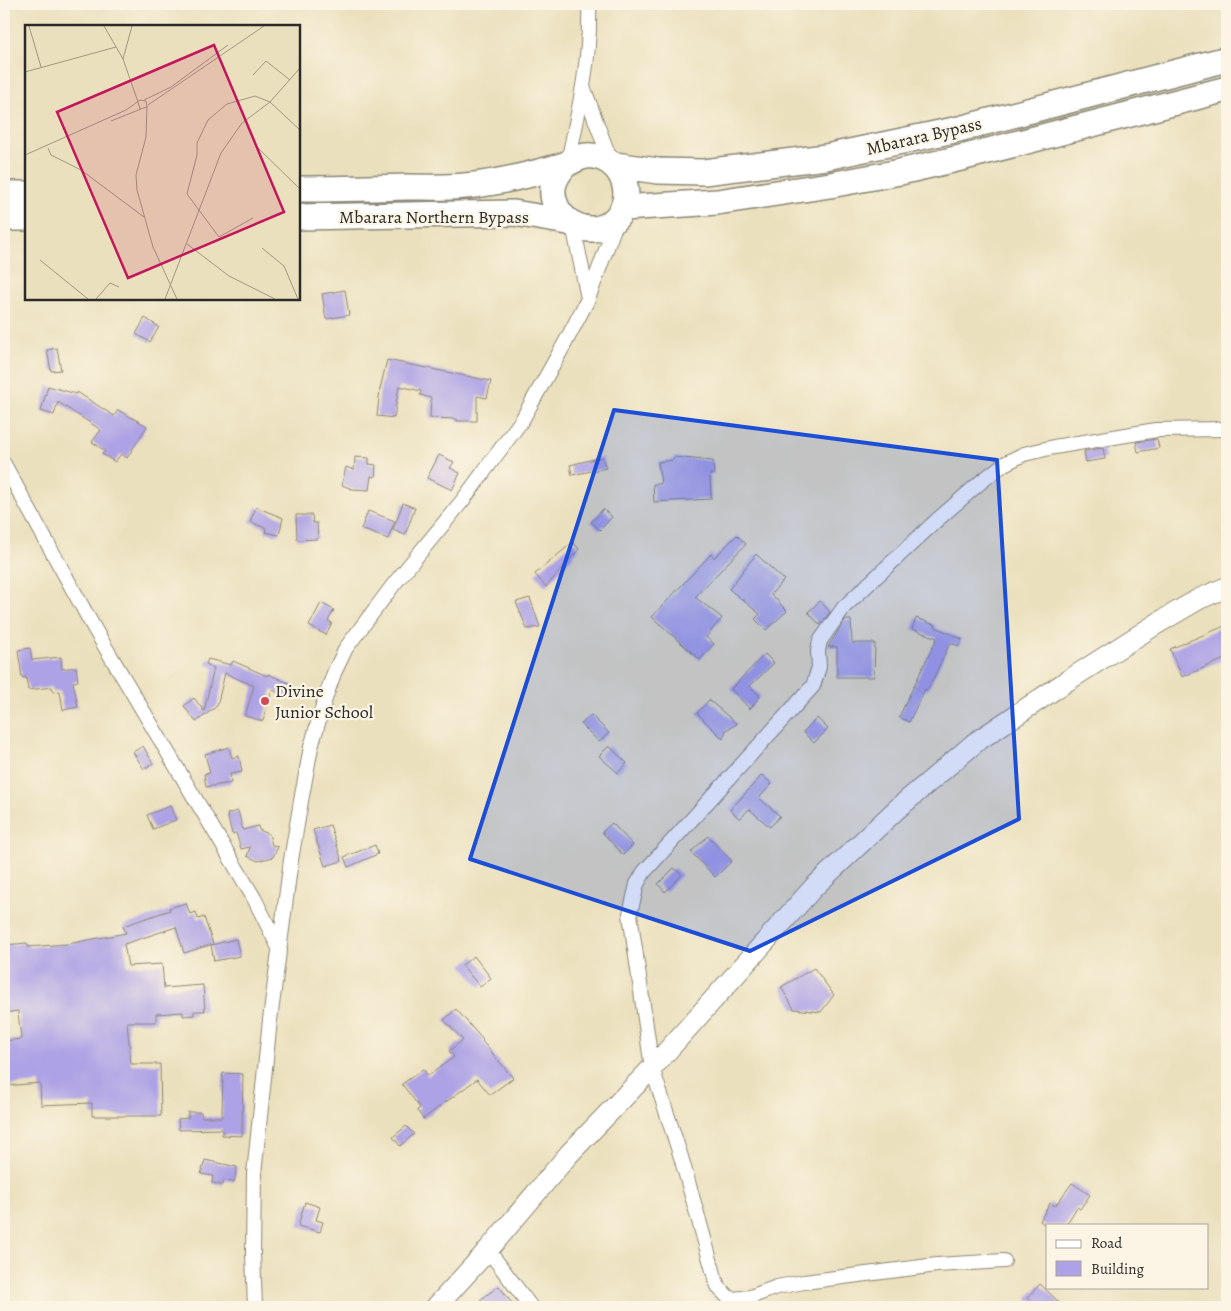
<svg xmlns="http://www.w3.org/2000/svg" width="1231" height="1311" viewBox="0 0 1231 1311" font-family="Alegreya,serif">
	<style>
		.building { fill: #ada2e5 }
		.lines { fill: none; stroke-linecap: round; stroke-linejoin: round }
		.street-casing { stroke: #8b8674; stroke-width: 16 }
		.secondary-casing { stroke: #8b8674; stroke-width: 22 }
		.highway-casing { stroke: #8b8674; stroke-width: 28 }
		.street { stroke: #fff; stroke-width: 14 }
		.secondary { stroke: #fff; stroke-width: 20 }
		.highway { stroke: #fff; stroke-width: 25 }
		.marked { fill: #1d4ed8; fill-opacity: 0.2; stroke: #1d4ed8; stroke-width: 4; stroke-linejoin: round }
		.poi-dot { fill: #d1495b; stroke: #fcf5e5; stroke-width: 2 }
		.labels { text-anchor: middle; stroke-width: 4.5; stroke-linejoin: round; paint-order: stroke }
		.street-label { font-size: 18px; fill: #2b2b2b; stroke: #fcf5e5 }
		.poi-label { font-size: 18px; fill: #2b2b2b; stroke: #fcf5e5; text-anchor: start }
		.inset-road { fill: none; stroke: #9e9883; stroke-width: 1 }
		.view { fill: #c2185b; fill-opacity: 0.15; stroke: #c2185b; stroke-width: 2.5 }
		.inset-edge { fill: none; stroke: #2b2b2b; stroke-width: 2.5 }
	</style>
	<rect width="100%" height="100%" fill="#fcf5e5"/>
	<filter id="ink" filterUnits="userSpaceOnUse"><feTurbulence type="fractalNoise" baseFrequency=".02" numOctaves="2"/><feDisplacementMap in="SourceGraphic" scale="10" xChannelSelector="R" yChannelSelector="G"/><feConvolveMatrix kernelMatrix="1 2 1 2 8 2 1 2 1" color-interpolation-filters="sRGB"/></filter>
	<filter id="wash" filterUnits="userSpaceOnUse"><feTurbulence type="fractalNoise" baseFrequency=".0096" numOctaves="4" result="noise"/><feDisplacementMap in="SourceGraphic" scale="20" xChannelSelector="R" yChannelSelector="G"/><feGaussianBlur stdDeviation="1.12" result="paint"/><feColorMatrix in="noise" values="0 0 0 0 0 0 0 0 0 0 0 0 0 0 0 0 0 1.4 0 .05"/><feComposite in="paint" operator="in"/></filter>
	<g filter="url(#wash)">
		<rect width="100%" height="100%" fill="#ebe0bd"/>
		<g id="blocks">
			<path class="building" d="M345,290L349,315L326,319L322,294Z
				M145,318L159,327L150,342L136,334Z
				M57,348L61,370L51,371L47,350Z
				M387,360L491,381L487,398L477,396V421H457V419L430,418L431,398L420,395L421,391L399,386L394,418L377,416L380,389Z
				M48,386L76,394L77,392L114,416L118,410L147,426L127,458L121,454L115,462L102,454L105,451L92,442L101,430L58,402L54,415L41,411Z
				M1157,439L1159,448L1138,452L1136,442Z
				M1103,448L1105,459L1086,462L1084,451Z
				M439,455L454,462L450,468L460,473L452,490L427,478Z
				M355,457L369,458V464L376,465L375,477L371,476L369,490L352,489L342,485L346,467L354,470Z
				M602,457L606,468L572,475L570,465Z
				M674,457L713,461L714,474H710L711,499L654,502L653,484H661L658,462L673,460Z
				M403,503L415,508L405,535L393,530Z
				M256,507L283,518L279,535L265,532L266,528L250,522Z
				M603,509L612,517L600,530L591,522Z
				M368,511L395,521L388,539L361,529Z
				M296,515H312L313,523H317L318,539L297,540Z
				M737,535L746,544L695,597L722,618L706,637L714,644L700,660L652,617L711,554L714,558Z
				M573,542L579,549L546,587L535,574Z
				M756,554L784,580L771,594L787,611L766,630L755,619L760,614L729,589Z
				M530,598L540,627L527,629L516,602Z
				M820,601L830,612L820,625L808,612Z
				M321,603L334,610L328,621L332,623L326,635L309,626Z
				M916,618L936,625L935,627L962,639L959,646L950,643L928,690L925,689L909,722L899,717L937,638L912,629Z
				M845,620H851L852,643H875L874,677H837V647H828Z
				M1227,625V658L1182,677L1170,649Z
				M30,648L32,660L61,657L62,669L76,667L78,681L73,682L78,707L63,710L60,691L53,692L52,687L28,690L26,677L22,678L18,650Z
				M765,654L774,663L750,686L760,696L750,709L731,689Z
				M208,659L231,665L233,661L267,676L268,674L293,685L288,696L272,690L263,721L245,716L254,686L225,673L217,706L196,722L184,706L194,698L204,711L214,668L206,664Z
				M709,700L737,724L726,730L723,739L697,713Z
				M591,715L609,733L599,742L581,724Z
				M817,718L828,729L814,743L803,732Z
				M143,746L153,763L144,769L133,752Z
				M609,746L627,763L618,773L599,756Z
				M229,747L232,758L239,756L242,772L230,774L231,783L206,787L204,774L210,773L205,754Z
				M762,775L772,784L759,798L780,816L770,827L749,809L740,819L730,810Z
				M170,806L176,820L153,829L147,815Z
				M238,811L243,830L258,826L259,830L269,834L272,845L278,847L273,857L258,861L247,856L250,847L241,849L236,833L232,834L227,814Z
				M612,823L633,845L623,855L602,832Z
				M330,825L342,861L325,866L313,830Z
				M708,836L732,861L715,877L691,852Z
				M375,845L378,854L348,867L344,857Z
				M674,868L682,875L665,892L658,884Z
				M186,903L190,914L196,912L198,919L204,917L213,944L184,953L176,927L124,944L128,966L162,964L164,988L203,985L205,1011H194V1015L183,1016V1012L156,1014V1022H127L131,1064H160L161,1116H92V1103L41,1105L40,1083L4,1086V1041L21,1039L18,1011L4,1013V945L27,943L28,947L67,944L126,933L123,926L170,910L169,908Z
				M236,939L240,956L214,961L211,945Z
				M474,956L491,978L480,987L462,965Z
				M814,968L834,995L821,1012L794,1009L781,987Z
				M456,1009L483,1040L482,1041L513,1078L490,1095L477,1079L423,1119L417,1110L420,1108L402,1084L423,1069L428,1076L454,1057L449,1051L463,1040L444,1020Z
				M223,1073L243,1074L242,1136L222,1135V1129L179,1130L178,1119L188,1118V1112H201L202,1117H222Z
				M406,1126L414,1134L400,1146L393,1137Z
				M205,1160L237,1167L234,1182L224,1180L223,1185L212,1183L213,1176L201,1174Z
				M1072,1183L1090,1195L1080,1209L1077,1207L1066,1225H1045L1040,1221L1050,1203L1055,1206Z
				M305,1202L320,1207L316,1220L323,1222L320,1232L298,1226Z
				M1040,1284L1064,1307H1037L1027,1298Z
				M499,1286L515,1307H485L480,1300Z"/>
		</g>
	</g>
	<g filter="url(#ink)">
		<use href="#blocks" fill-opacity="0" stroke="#8b8674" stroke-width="1"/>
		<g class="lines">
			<defs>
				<path id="street" d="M584,89L611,162
					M568,162C579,110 591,58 589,4
					M573,225L588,298
					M4,464L94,628L254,898L280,950
					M488,1250L531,1307
					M1004,1261L937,1265L804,1282L777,1287L750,1297L742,1298L733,1299L728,1297L719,1288L716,1281L681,1157L652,1068L630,914L637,884L644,872L813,686L819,667L818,651L820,641L844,607L937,520L982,481L1004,464L1024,454L1054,447L1156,430L1227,429
					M255,1307L253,1254L254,1174L270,1020L291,860L301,801L311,747L325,699L334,673L346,648L394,584L463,500L522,420L565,343L588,299L617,220"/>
				<path id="secondary" d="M436,1307L488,1250L569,1154L652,1068L814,887L897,809L976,742L1067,681L1158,623L1199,599L1227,587"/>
				<path id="highway" d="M615,165L658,171L704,172L826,157L959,129L1227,59
					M299,189C335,189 372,188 408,187C427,187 446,188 465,186C497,183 530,175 561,166C572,163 579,154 593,156C624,160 638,199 613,221C589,242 550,219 553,188C554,179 559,172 565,165
					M4,194H26
					M623,208L717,202L830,185L900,172L965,157L1227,89
					M299,217L514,213L568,222
					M4,218H26"/>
			</defs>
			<use href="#street" class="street-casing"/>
			<use href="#secondary" class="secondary-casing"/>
			<use href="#highway" class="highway-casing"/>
			<use href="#street" class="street"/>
			<use href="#secondary" class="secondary"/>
			<use href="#highway" class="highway"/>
		</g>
	</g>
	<path class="marked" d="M614,410L997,460L1019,819L750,951L470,859Z"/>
	<circle class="poi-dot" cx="265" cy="701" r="5"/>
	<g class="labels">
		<g class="street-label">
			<text transform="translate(924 136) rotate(-13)" y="6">Mbarara Bypass</text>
			<text x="434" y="223">Mbarara Northern Bypass</text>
		</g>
		<g class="poi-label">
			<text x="275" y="697">Divine<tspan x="275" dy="21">Junior School</tspan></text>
		</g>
	</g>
	<g transform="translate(25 25)">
		<rect width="275" height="275" fill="#ebe0bd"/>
		<path class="inset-road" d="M4,1L16,42M79,1L98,34L113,77M98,34L107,1M0,47L91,22M228,50L241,36L265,55M119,75L146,62L203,20M123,80L239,1M122,81L121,112L111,150L112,165L128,222L152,274M86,96L116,84M23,123L26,130L56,145L119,192M233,123L275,164M0,130L101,85L115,75L121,76L122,82L115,84L113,77M228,193L194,212L162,169L172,130V118L183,95L202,79L230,71L245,77L275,105M162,219L204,251L250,274M237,223L259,241L273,274M15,235L63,274M71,274L85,258L94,262M140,274L196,128L217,98L245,77L275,43"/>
		<path class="view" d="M189,20L259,187L103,253L32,87Z"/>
		<rect width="275" height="275" class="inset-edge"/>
	</g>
	<rect width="1231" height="1311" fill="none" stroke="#fcf5e5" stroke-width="20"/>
	<rect x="1046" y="1224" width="162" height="65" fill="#fcf5e5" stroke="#a8a49b"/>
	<rect x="1056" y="1240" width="25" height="8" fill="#ffffff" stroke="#a8a49b"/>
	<text x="1091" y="1248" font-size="15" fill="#2b2b2b">Road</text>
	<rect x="1056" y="1261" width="25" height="15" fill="#ada2e5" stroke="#a8a49b"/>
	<text x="1091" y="1274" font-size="15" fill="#2b2b2b">Building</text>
</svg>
